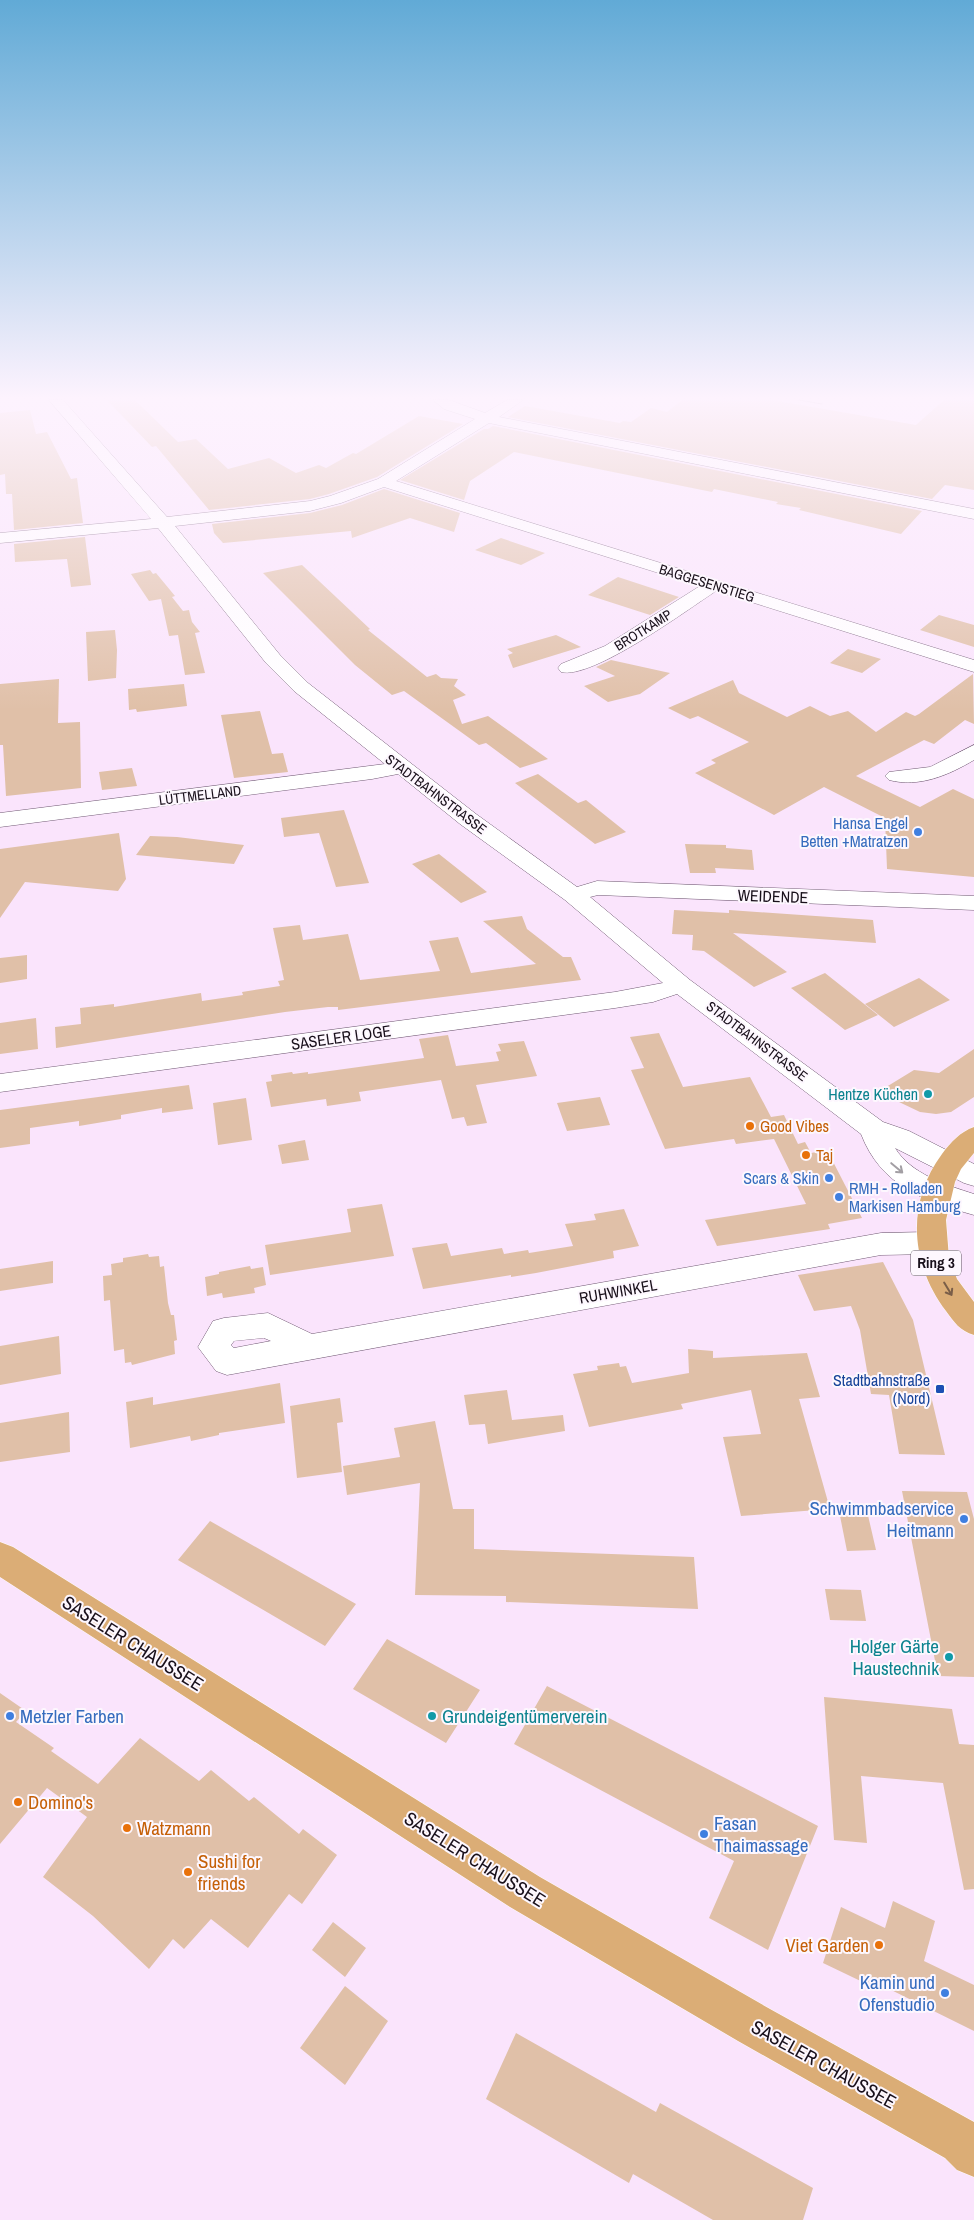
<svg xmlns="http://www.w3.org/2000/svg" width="974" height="2220" viewBox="0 0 974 2220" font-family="'Archivo Narrow',sans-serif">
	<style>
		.building { fill: #e0c0a8 }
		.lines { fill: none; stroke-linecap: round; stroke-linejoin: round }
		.minor-casing { stroke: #715a74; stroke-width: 1 }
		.major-casing { stroke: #fff; stroke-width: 1 }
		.minor { fill: #fff; fill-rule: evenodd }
		.major { fill: #dbad76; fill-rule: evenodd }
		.tram { stroke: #5c4f5e; stroke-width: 1 }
		.oneway { stroke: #a39fa4 }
		.oneway2 { stroke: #7a5e48 }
		.shop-dot { fill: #3f7fe0; stroke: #fdf7fe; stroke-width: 2 }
		.culture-dot { fill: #0f9aa8; stroke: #fdf7fe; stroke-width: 2 }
		.food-dot { fill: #e8710a; stroke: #fdf7fe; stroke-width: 2 }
		.transit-dot { fill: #1a4fb4; stroke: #fdf7fe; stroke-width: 2 }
		.labels { text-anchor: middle; stroke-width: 4; stroke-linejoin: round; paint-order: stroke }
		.far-street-label { font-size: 14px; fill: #19101b; stroke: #fdf7fe }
		.shield { fill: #fdf7fe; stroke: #5d555f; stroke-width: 1 }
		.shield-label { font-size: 15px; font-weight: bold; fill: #19101b }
		.shop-label { font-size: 16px; fill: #366cbe; stroke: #fdf7fe; text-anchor: end }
		.street-label { font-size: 16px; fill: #19101b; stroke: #fdf7fe }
		.culture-label { font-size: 16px; fill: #0d838f; stroke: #fdf7fe; text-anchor: end }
		.food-label { font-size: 16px; fill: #c56008; stroke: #fdf7fe; text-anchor: start }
		.transit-label { font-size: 16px; fill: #164399; stroke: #fdf7fe; text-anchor: end }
		.near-shop-label { font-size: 19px; fill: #366cbe; stroke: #fdf7fe; text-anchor: end }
		.near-street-label { font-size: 19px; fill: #19101b; stroke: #fdf7fe }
		.near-culture-label { font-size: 19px; fill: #0d838f; stroke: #fdf7fe; text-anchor: end }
		.near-food-label { font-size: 19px; fill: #c56008; stroke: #fdf7fe; text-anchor: start }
	</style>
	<rect width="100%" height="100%" fill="#fae4fc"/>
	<path class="building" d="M107,400H135L178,442L196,439L228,469L269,458L296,473L319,465L326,468L353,453L356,454L419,416L463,424L377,477L329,494L310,499L209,510L156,446L152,447Z
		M682,400H772L916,425L944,400H974V490L945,485L932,499L508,417L525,406L620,423L623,421L631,422L651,408L667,412Z
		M30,410L36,434L47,432L71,479L77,478L83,523L14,530L12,494H6L5,474L0,475V413Z
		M493,426L922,511L901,534L799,510L801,508L776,504L778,502L714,489L712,492L514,452L470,481L464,500L400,480L484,429H488Z
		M384,489L460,513L454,532L410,518L352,538L351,531L223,543L214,533L212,524L310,513L342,505Z
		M85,537L91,585L71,587L67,559L15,562L14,544Z
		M501,538L545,553L521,565L475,550Z
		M302,565L370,629L368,630L427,677L436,674L441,678L458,679L454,686L466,695L453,700L462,724L488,716L548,759L520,768L486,743L479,745L404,691L392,695L355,665L263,573Z
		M150,570L153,574L156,573L175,596L172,597L183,611L189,610L192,622L200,632L195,633L205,673L185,675L178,635L169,636L161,599L149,601L131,574Z
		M618,577L679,597L650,615L588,595Z
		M939,615L974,625V647L920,630Z
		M115,630L117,650L116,678L88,681L86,632Z
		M556,635L581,647L513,668L508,655L513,653L507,649Z
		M848,649L881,659L862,673L830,663Z
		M611,660L670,673L640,694L608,702L584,686L615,676L596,667Z
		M973,674L974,724L965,720L934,744L924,740L856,776L920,807L953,789L974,799V877L887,869L885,818L824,787L774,815L695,773L716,763L711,760L749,742L698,716L690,719L668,708L733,680L739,693L787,717L810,706L830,716L848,711L876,732L906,712L915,716L919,714Z
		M59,679L58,723L80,722L81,788L6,796L3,745H0V684Z
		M184,684L187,706L137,712L136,709L129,710L128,689Z
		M260,711L272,754L283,753L288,772L234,778L221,715Z
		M132,768L137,786L102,790L99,772Z
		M538,774L578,803L586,800L626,832L595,844L515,783Z
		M344,810L369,883L336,887L319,833L284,837L281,818Z
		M119,833L126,879L118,891L25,882L0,918V849Z
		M150,836L177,837L244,845L234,864L136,855Z
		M685,844L726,845V848L752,850L754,870L715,868L716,873H690Z
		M439,854L487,892L461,903L412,864Z
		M674,910L729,913V910L873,920L876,943L733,933L787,972L754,987L704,951L692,950L693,935L672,934Z
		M522,916L527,929L563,957H571L581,980L338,1010V1007H328L285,1012L56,1048L55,1027L81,1024L80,1008L114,1004V1007L201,993L202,1001L243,995L242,992L280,986L278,981L284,980L273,928L300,925L303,940L348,934L360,980L440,971L429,941L458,937L471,973L536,964L483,921Z
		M27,955V979L0,983V958Z
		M825,973L878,1015L845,1030L791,988Z
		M919,978L950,1000L894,1027L865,1004Z
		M36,1018L38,1049L0,1054V1023Z
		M659,1033L683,1087L750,1077L771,1117L784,1115L798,1144L805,1142L811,1153L827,1150L862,1218L828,1224L830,1229L717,1246L705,1220L806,1204L774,1139L736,1144L734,1139L665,1149L631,1070L644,1068L630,1037Z
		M448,1035L456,1066L499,1061L496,1052L501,1051L498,1044L524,1041L537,1076L476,1085L487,1123L467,1126L464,1117L452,1119L441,1080L359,1092L361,1101L327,1106L326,1099L271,1107L266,1082L272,1081L271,1075L292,1072L293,1074L308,1072V1074L424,1058L419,1039Z
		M974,1049V1097L951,1112L936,1114L920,1112L878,1092L914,1070L939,1073Z
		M189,1085L193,1109L162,1113V1108L121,1115V1119L79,1126V1121L30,1128V1144L0,1148V1110Z
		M600,1097L610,1125L567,1131L557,1103Z
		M246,1098L252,1140L218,1145L213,1103Z
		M305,1140L309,1160L282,1164L278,1145Z
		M382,1204L394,1256L270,1275L265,1245L351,1232L347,1209Z
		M624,1209L639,1246L613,1251L614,1258L536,1273L511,1277V1275L423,1289L412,1248L447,1243L451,1256L502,1248L504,1254L528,1250L529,1253L573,1246L565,1224L596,1220L594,1214Z
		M148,1254L149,1257L159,1256L160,1267L164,1266L168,1303L171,1315H174L177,1340L174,1341L175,1354L132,1365L131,1362L125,1363L124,1349L114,1351L110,1300L104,1301L103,1276L112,1275L111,1264L123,1262V1258Z
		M53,1261V1283L0,1291V1269Z
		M883,1262L913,1320L945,1455L899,1454L889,1395L871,1394L860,1330L851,1306L814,1311L798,1275Z
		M250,1266L251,1269L263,1267L266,1285L254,1288L255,1293L223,1298L222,1293L207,1296L205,1277L219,1274V1272Z
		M59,1336L61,1374L0,1385V1346Z
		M688,1349L713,1351V1358L807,1353L820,1397L799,1399L830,1509L741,1516L723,1437L761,1434L751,1390L681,1404L683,1409L589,1427L573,1374L598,1370L597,1366L619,1363L620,1367L626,1366L632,1383L689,1373Z
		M280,1383L285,1423L219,1433V1435L191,1441L190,1436L130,1448L126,1402L153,1397V1405Z
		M507,1390L512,1420L563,1415L565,1431L488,1444L485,1424L469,1425L464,1395Z
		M340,1398L343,1422L337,1423L342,1472L297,1478L290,1406Z
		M69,1412L70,1452L0,1462V1423Z
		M435,1421L453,1509H474V1549L694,1557L698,1609L506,1602V1596L415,1595L420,1483L347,1495L343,1466L400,1457L394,1428Z
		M902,1491L967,1492L974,1519V1677L938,1676Z
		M839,1511H867L876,1550L847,1551Z
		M210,1521L356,1604L325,1646L178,1560Z
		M825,1589L861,1590L866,1621L830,1620Z
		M387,1639L480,1690L446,1743L353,1689Z
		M547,1686L818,1826L768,1950L709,1918L734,1861L514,1744Z
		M0,1693L26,1711L16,1722L54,1748L51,1751L98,1784L140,1738L199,1781L211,1770L249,1801L254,1797L299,1834L303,1829L337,1855L302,1904L289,1894L248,1948L211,1919L184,1949L173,1939L149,1969L93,1916L43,1877L87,1817L47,1788L0,1844Z
		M824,1697L952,1709L959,1744L974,1745V1889L964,1890L943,1783L861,1776L867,1843L834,1840Z
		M893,1901L935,1921L924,1961L974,1985V2031L873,1981L871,1986L823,1963L841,1907L885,1928Z
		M333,1922L366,1948L345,1977L312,1950Z
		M345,1986L388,2021L345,2085L300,2048Z
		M516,2033L656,2112L660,2103L813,2188L803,2220H713L633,2174L629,2183L486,2099Z"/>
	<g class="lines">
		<defs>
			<path id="minor" d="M49,400H63L167,517L310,501L330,496L378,479L475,419L444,409L433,400H449L485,413L507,400H523L499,417L974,509V519L489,423L396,481L974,660V672L716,591C687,610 592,680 561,672L558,668L561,664L605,646L700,586L384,487L341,503L310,511L175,526L280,655L308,683L476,814L577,887L597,881L974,896V910L598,895L590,897L690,980L883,1122L909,1131L974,1164V1186L964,1183L895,1148C911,1174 946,1185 974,1194V1215C924,1201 881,1186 861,1134L677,994L653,1002L615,1008L0,1092V1074L615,992L663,983L565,900L460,824L398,774L372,779L0,827V813L385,764L294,691L266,663L158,528L0,543V533L151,519Z
				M974,745V760C949,775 919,788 889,780L885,776L889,772L930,767Z
				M931,1232L942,1235L946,1243L942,1251L931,1254L881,1255L227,1375L216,1371L198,1347L213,1321L224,1318L268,1313L312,1334L881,1233ZM264,1338L271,1341L234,1348L231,1345L234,1341Z"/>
			<path id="major" d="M974,1127V1153L961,1169L955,1182L946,1220L949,1258L957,1279L974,1302V1335C960,1331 954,1322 946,1311C910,1264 906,1202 942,1154C951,1142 960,1132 974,1127Z
				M0,1542L13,1547L540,1877L770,2009L974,2122V2177L957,2170L945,2158L738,2041L510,1907L0,1577Z"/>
		</defs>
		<use href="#minor" class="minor-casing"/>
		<use href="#major" class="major-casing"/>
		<use href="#minor" class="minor"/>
		<use href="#major" class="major"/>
		<path class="tram" d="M799,400L822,404"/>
	</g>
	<defs><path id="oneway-shaft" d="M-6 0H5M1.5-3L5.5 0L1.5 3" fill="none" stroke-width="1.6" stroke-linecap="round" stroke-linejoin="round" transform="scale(1.25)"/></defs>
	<use class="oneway" href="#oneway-shaft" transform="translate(897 1168) rotate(40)"/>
	<use class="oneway2" href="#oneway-shaft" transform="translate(948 1289) rotate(59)"/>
	<linearGradient id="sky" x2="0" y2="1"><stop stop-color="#61aad6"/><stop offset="0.56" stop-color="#fdf3fe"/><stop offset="1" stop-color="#fdf3fe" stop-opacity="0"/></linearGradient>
	<rect width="974" height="710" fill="url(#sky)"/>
	<g class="shop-dot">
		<circle cx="918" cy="832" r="5"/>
		<circle cx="829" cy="1178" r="5"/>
		<circle cx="839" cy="1197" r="5"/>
		<circle cx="964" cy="1519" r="5"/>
		<circle cx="10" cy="1716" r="5"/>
		<circle cx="704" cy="1834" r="5"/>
		<circle cx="945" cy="1993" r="5"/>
	</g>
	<g class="culture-dot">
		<circle cx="928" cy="1094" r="5"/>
		<circle cx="949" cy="1657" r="5"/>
		<circle cx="432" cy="1716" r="5"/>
	</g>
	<g class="food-dot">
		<circle cx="750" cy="1126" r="5"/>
		<circle cx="806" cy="1155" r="5"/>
		<circle cx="18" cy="1802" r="5"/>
		<circle cx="127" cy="1828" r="5"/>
		<circle cx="188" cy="1872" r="5"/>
		<circle cx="879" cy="1945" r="5"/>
	</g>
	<rect class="transit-dot" x="935" y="1384" width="10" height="10" rx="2.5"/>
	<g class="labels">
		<g class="far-street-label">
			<text transform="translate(707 583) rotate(17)" y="5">BAGGESENSTIEG</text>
			<text transform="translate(643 630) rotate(-32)" y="5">BROTKAMP</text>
			<text transform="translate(436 794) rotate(37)" y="5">STADTBAHNSTRASSE</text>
			<text transform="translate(200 795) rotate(-7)" y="5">LÜTTMELLAND</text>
			<text transform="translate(757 1041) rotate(37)" y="5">STADTBAHNSTRASSE</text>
		</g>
		<rect class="shield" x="911" y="1250.5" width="50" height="25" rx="4"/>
		<g class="shield-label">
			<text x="936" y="1268">Ring 3</text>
		</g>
		<g class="shop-label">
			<text x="908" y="829">Hansa Engel<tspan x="908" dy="18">Betten +Matratzen</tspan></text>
			<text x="819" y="1184">Scars &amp; Skin</text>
			<text x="849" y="1194" text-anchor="start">RMH - Rolladen<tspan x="849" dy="18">Markisen Hamburg</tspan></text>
		</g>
		<g class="street-label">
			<text transform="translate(773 896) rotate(2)" y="6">WEIDENDE</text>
			<text transform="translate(341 1037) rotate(-8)" y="6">SASELER LOGE</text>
			<text transform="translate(618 1291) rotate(-10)" y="6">RUHWINKEL</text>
		</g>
		<g class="culture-label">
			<text x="918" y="1100">Hentze Küchen</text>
		</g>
		<g class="food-label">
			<text x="760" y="1132">Good Vibes</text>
			<text x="816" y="1161">Taj</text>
		</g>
		<g class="transit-label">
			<text x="930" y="1386">Stadtbahnstraße<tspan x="930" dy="18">(Nord)</tspan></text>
		</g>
		<g class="near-shop-label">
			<text x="954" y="1515">Schwimmbadservice<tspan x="954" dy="22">Heitmann</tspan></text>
			<text x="20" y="1723" text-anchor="start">Metzler Farben</text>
			<text x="714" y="1830" text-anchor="start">Fasan<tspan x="714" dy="22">Thaimassage</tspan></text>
			<text x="935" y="1989">Kamin und<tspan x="935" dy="22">Ofenstudio</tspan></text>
		</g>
		<g class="near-street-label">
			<text transform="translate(133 1643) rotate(32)" y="7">SASELER CHAUSSEE</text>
			<text transform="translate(475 1859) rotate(32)" y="7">SASELER CHAUSSEE</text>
			<text transform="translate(824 2064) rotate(29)" y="7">SASELER CHAUSSEE</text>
		</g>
		<g class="near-culture-label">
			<text x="939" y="1653">Holger Gärte<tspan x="939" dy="22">Haustechnik</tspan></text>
			<text x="442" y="1723" text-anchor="start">Grundeigentümerverein</text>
		</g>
		<g class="near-food-label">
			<text x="28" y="1809">Domino's</text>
			<text x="137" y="1835">Watzmann</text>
			<text x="198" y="1868">Sushi for<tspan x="198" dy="22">friends</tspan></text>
			<text x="869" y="1952" text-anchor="end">Viet Garden</text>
		</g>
	</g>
</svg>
